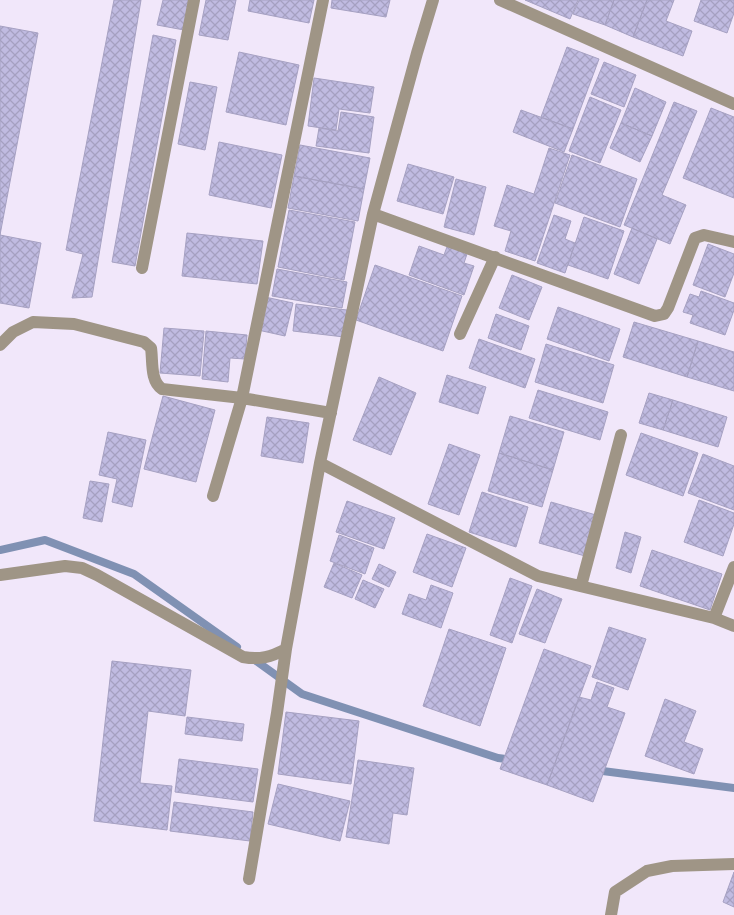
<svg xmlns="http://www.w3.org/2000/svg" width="734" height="915" viewBox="0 0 734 915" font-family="'Source Sans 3',sans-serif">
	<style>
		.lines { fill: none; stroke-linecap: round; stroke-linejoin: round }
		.stream { stroke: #8091b3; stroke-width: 8 }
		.building { fill: url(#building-cross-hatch); stroke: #a6a1c2 }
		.minor { stroke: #9f9586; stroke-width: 12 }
	</style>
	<defs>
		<pattern id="building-cross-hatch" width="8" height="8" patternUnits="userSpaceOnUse" patternTransform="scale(1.25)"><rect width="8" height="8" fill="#c0bbe1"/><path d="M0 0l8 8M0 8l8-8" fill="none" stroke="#a5a0c1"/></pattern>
	</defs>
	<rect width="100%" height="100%" fill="#f1e7fa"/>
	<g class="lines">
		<path class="stream" d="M0,550L45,540L134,574L237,647
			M252,658L302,694L498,758L514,760
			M595,770L734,788"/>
	</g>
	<path class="building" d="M114,0H141L92,297L72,298L83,254L66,250Z
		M163,0H189L184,30L157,25Z
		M206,0H236L228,40L199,35Z
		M250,0H314L309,23L248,11Z
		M332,0H390L386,17L331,8Z
		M525,0H578L570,19Z
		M579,0H614L605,25L573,14Z
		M614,0H647L633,37L605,25Z
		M647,0H674L666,21L692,31L683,56L633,37Z
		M701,0H734V13L727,33L694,21Z
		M0,26L38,33L0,235L41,243L29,308L0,303Z
		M153,35L176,40L135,266L112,262Z
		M567,47L599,59L573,129L541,117Z
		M239,52L299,65L286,125L226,112Z
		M604,62L636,75L624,107L591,94Z
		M314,78L374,87L370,113L339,109L336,130L308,126Z
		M190,82L217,87L205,150L178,144Z
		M635,88L666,102L652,136L621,123Z
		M590,97L621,110L600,163L569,151Z
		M674,102L697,111L662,195L686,205L670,244L624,225Z
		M711,108L734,117V198L683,178Z
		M521,110L573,129L564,152L513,132Z
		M341,112L374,117L369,153L316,146L319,128L338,131Z
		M621,123L652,136L640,162L610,148Z
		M219,142L282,155L271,208L209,195Z
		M300,145L370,158L364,189L294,176Z
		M549,148L570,155L535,261L505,251L511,231L494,226L507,185L534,194Z
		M572,155L637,179L620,227L555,203Z
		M408,164L454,177L443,214L397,201Z
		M294,176L364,189L358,221L288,208Z
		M456,179L486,187L474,235L444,227Z
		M289,210L355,222L344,280L278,267Z
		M554,215L571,221L565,239L575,243L565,273L537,263Z
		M584,217L624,231L608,279L568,265Z
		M632,228L657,239L639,284L614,274Z
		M187,233L263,241L257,284L182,276Z
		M448,244L468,251L464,263L474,266L464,295L409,275L419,246L444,255Z
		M708,244L734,254V273L725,297L693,285Z
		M375,265L462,296L443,351L356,320Z
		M277,269L347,282L342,308L272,296Z
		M512,275L542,287L529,320L499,308Z
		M701,291L734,303V310L725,335L690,323L693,315L683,312L690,294L699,297Z
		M265,297L293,303L285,336L258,330Z
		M296,304L347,310L344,337L293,331Z
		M558,307L620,329L609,361L547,339Z
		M496,314L529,326L521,350L488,338Z
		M634,322L698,341L687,377L623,357Z
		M164,328L204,331L200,376L160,373Z
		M206,331L247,335L245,359L230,358L228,382L202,379Z
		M479,339L535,359L525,388L469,368Z
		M698,341L734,352V391L687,377Z
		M546,344L614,365L603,403L535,382Z
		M447,375L486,387L478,414L439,402Z
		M379,377L416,393L391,455L353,440Z
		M538,390L608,412L600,440L529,418Z
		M649,393L673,400L663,430L639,423Z
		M163,396L215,410L196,482L144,469Z
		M673,400L727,417L718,447L663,430Z
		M510,416L564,432L553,470L499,453Z
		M267,417L309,423L303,463L261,456Z
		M108,432L146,440L132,507L112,502L117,479L99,475Z
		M641,433L698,453L683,496L626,475Z
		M449,444L480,455L459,515L428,504Z
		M499,453L553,470L542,507L488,491Z
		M703,454L734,466V510L688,493Z
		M90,481L109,484L102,522L83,518Z
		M482,492L528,507L516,547L469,532Z
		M699,500L734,513V524L723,556L684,542Z
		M347,501L395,518L384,549L336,532Z
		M551,502L596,515L585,556L539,543Z
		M625,532L641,537L631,573L616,568Z
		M427,534L466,548L452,587L413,572Z
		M339,535L374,548L365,574L330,561Z
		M652,550L722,574L710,610L640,586Z
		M334,563L362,575L352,598L324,587Z
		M379,564L396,572L389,587L372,579Z
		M510,578L532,586L512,643L490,635Z
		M363,580L384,589L375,608L355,599Z
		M431,585L453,593L441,628L402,614L409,594L426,600Z
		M537,589L562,599L545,643L519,634Z
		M609,627L646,639L628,690L592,677Z
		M449,629L506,648L480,726L423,706Z
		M544,649L591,666L547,785L500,769Z
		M112,661L191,670L185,716L148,711L140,783L172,786L167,830L94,821Z
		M597,682L614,688L607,707L625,713L593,802L547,785L579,697L591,700Z
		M665,699L696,711L684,742L703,749L694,774L645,756Z
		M286,712L359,721L351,784L278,774Z
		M187,717L244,724L242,741L185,734Z
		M179,759L258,769L253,802L175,792Z
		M358,760L414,768L407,815L393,813L389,844L346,837Z
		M278,784L350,801L340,841L268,824Z
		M174,802L253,812L250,841L170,831Z
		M734,872V907L723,902Z"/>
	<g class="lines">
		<path class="minor" d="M433,0L417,53L373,214L320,463L538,576L714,618L734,626
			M500,0L734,104
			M373,214L655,316L664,314L668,308L695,238L704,235L734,242
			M142,268L194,0
			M460,334L495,257
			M0,345L13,332L33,322L74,324L144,342L151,348C153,361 150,381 162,389L242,398L331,413
			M213,496L242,398L323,0
			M0,575L65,566L82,568L97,575L243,657C260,660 271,657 286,649
			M581,586L621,435
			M714,618L734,567
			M249,879L277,713L286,649L320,463
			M611,915L615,892L647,871L672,866L734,864"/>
	</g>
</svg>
